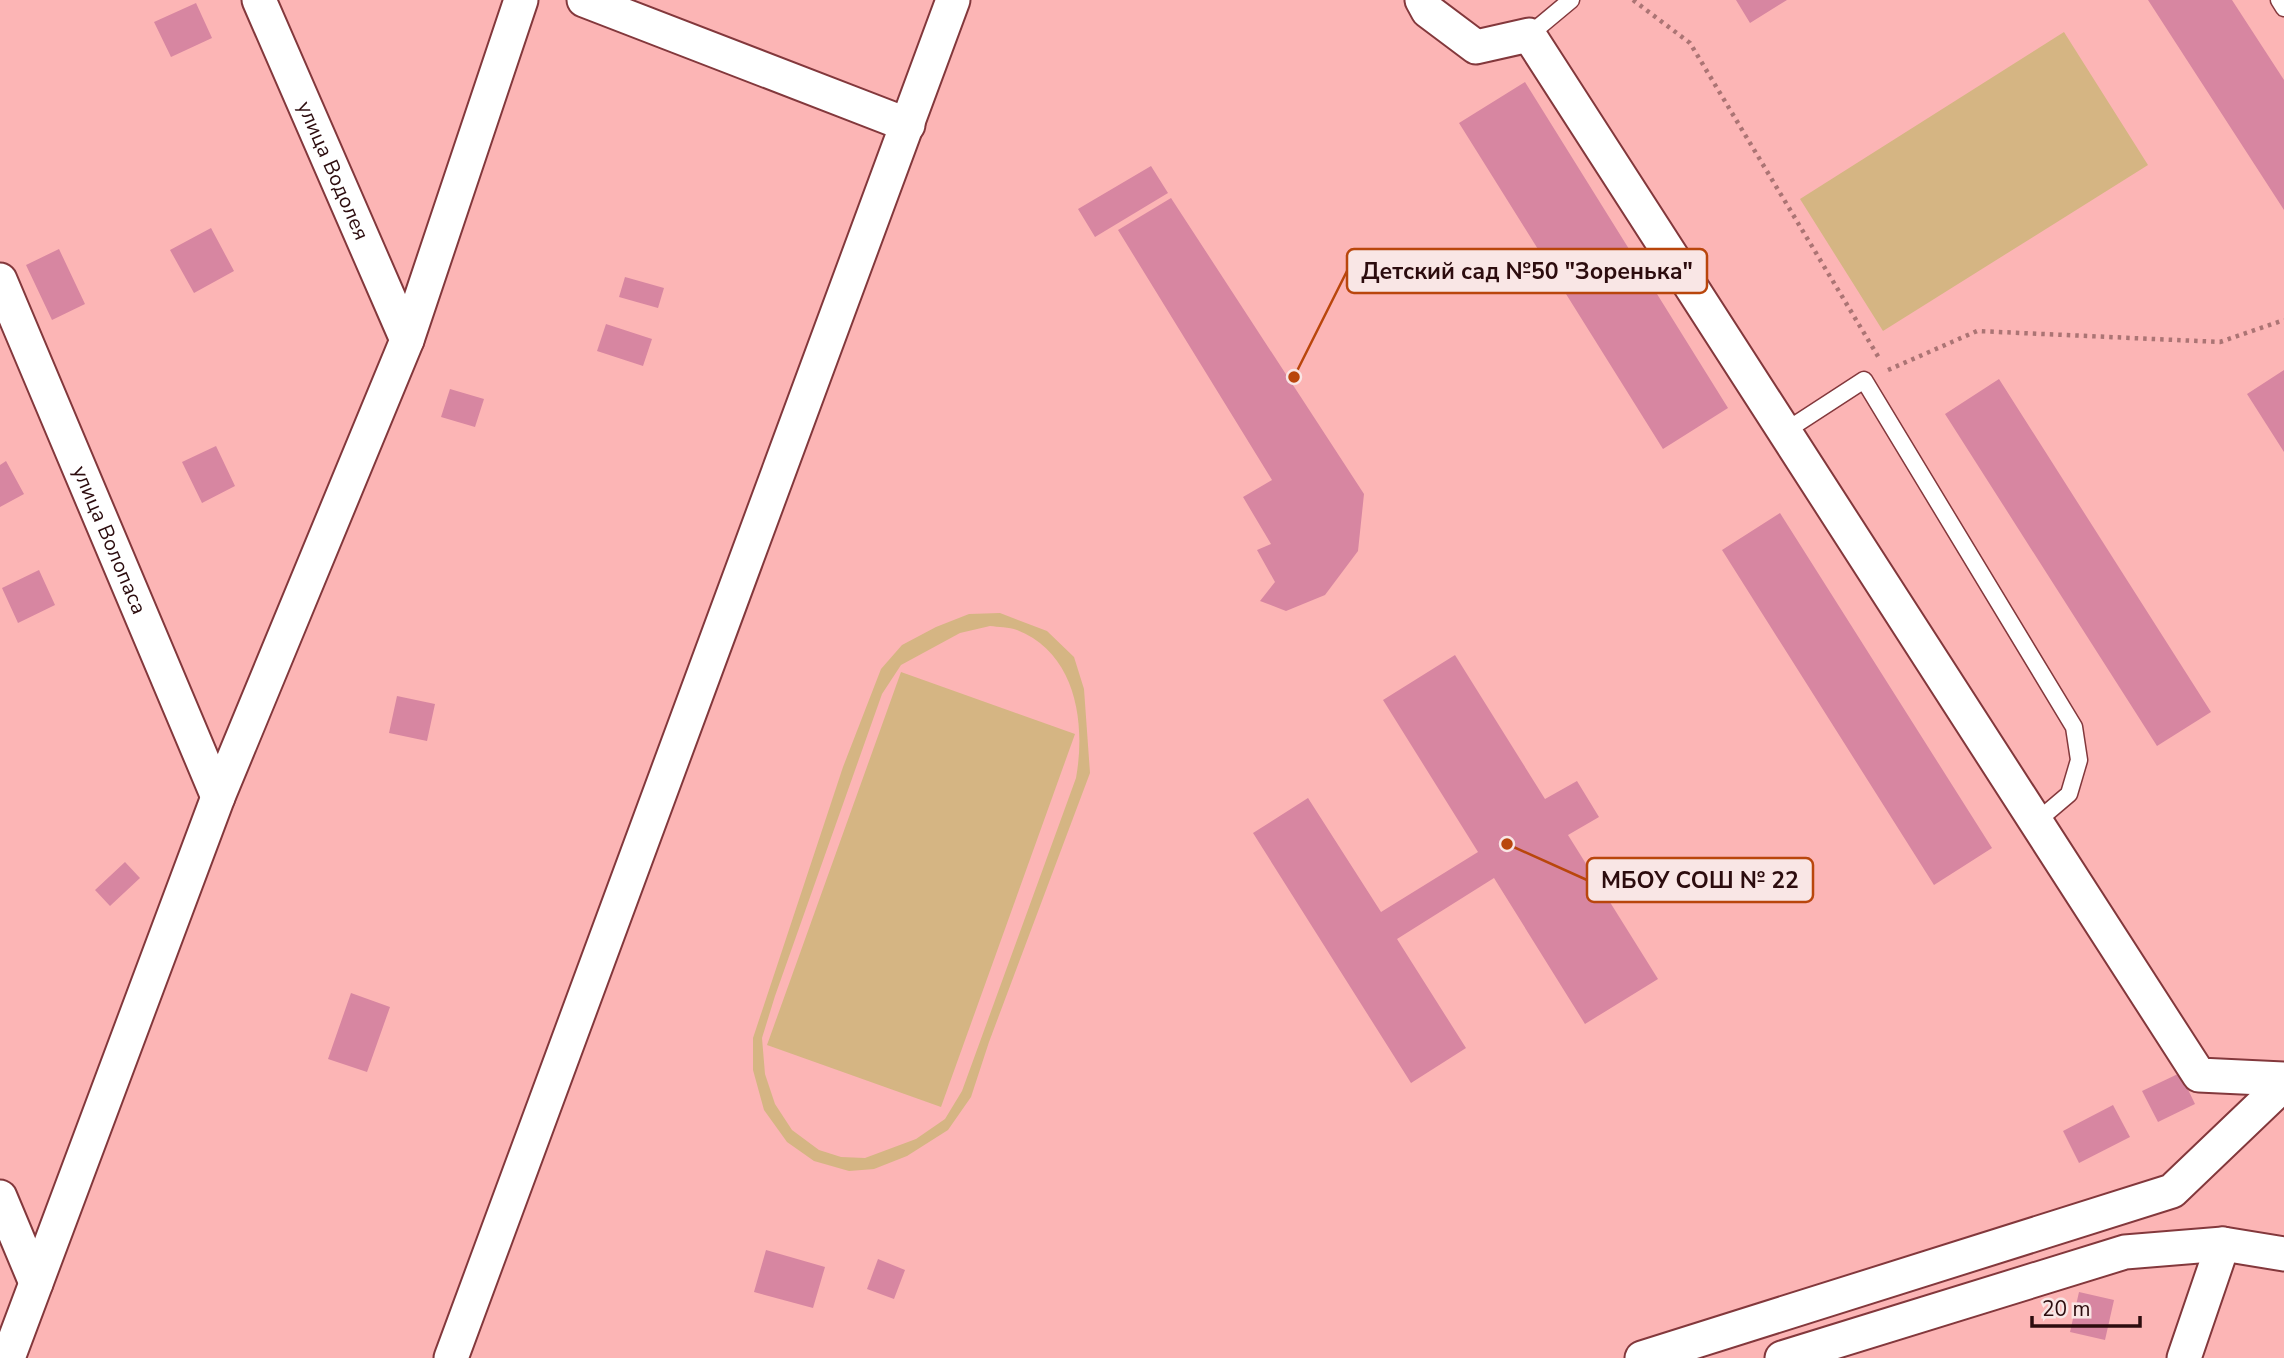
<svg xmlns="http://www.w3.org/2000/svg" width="2284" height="1358" viewBox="0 0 2284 1358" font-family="'Nunito Sans',sans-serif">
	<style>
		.green { fill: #d5b583; fill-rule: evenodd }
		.building { fill: #d786a1 }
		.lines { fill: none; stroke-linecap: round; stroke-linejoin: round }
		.lane-casing { stroke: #83383c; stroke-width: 19 }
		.street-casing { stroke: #83383c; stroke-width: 37 }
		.path { stroke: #ab7474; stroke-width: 4.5; stroke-dasharray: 3.5 5; stroke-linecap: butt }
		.lane { stroke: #fff; stroke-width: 16 }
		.street { stroke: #fff; stroke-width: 33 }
		.labels { text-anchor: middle; stroke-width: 6; stroke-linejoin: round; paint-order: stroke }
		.street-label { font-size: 21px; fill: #2c0c0e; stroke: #f9e6e5 }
		.leader { fill: none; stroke: #b9460c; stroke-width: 2.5 }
		.callout-dot { fill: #b9460c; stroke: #f9e6e5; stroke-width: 2.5 }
		.callout { fill: #f9e6e5; stroke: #b9460c; stroke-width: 2.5 }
		.callout-label { font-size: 23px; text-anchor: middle; font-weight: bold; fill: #2c0c0e }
	</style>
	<rect width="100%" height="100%" fill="#fcb5b5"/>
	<path class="green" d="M2064,32L2148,165L1883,331L1800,199Z
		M1000,613L1047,631L1074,657L1084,689L1090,773L989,1042L971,1097L948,1130L907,1156L874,1169L849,1171L814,1161L787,1142L764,1110L753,1070V1038L843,767L881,669L902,645L936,627L969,614ZM990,626C998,627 1009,627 1017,630C1076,653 1086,723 1076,778L962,1091L945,1119L916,1139L865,1158L841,1157L819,1150L792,1130L775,1104L765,1074L762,1038L775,996L882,694L901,665L960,633Z
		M901,672L1075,734L941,1107L767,1045Z"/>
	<path class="building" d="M1736,0H1787L1750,23Z
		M2148,0H2232L2284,80V210Z
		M196,3L212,38L171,57L154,22Z
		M1525,82L1728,408L1663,449L1459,123Z
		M1151,166L1168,193L1095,237L1078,209Z
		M1171,198L1364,494L1358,551L1325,595L1286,611L1260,601L1275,582L1257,550L1271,544L1243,497L1272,480L1118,230Z
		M211,228L234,271L194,293L170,250Z
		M59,249L85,304L52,320L26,265Z
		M625,277L664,288L658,308L619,297Z
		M606,324L652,339L643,366L597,351Z
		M2284,370V452L2247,394Z
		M1999,379L2211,712L2157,746L1945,414Z
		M450,389L484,399L475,427L441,417Z
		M216,446L235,486L202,503L182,462Z
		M6,461L24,494L0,507V465Z
		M1780,513L1992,848L1934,885L1722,550Z
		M39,570L55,605L18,623L2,588Z
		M1455,655L1545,799L1577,781L1599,817L1568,835L1658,979L1585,1024L1494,878L1397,939L1466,1048L1411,1083L1253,833L1308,798L1381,912L1478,852L1383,700Z
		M397,696L435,704L427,741L389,733Z
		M125,862L140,878L110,906L95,890Z
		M351,993L390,1007L367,1072L328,1059Z
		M2180,1073L2195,1104L2158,1122L2142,1091Z
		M2113,1105L2130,1137L2079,1163L2063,1131Z
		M766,1250L825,1267L813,1308L754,1292Z
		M878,1259L905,1270L894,1299L867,1289Z
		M2079,1292L2114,1300L2105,1340L2070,1332Z"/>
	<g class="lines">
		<defs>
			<path id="lane" d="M2279,0L2284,8
				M1529,35L1571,0
				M1784,432L1864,380L2074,727L2079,760L2069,794L2036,822"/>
			<g id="street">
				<path id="s1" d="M259,0L407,340"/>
				<path d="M584,0L908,125"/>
				<path d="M1422,0L1428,11L1476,47L1529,35L2199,1075L2284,1079"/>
				<path id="s2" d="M0,280L218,797"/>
				<path d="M0,1197L36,1283"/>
				<path d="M8,1358L218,797L407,340L521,0"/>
				<path d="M451,1358L953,0"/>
				<path d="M1642,1358L2172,1191L2284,1084"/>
				<path d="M1782,1358L2125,1252L2223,1244L2284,1254"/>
				<path d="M2184,1358L2223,1244"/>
			</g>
		</defs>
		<use href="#lane" class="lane-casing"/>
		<use href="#street" class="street-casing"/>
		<path class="path" d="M1633,0L1690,43L1879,358
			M1888,370L1977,331L2220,342L2284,320"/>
		<use href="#lane" class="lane"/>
		<use href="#street" class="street"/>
	</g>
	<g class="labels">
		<g class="street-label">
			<text dy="7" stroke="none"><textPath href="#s1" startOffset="186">улица Водолея</textPath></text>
			<text dy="7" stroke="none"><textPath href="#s2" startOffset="282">улица Волопаса</textPath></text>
		</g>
	</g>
	<path class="leader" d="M1294 377L1347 271M1507 844L1587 880"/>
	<g class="callout-dot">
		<circle cx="1294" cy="377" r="7"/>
		<circle cx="1507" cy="844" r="7"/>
	</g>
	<g class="callout">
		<rect x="1347" y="249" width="360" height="44" rx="7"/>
		<rect x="1587" y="858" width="226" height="44" rx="7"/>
	</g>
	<g class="callout-label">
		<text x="1527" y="279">Детский сад №50 "Зоренька"</text>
		<text x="1700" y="888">МБОУ СОШ № 22</text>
	</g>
	<path d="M2032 1316v10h108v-10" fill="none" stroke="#2c0c0e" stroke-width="3.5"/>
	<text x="2042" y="1316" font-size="21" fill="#2c0c0e" stroke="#f9e6e5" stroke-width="5" paint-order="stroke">20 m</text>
</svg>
